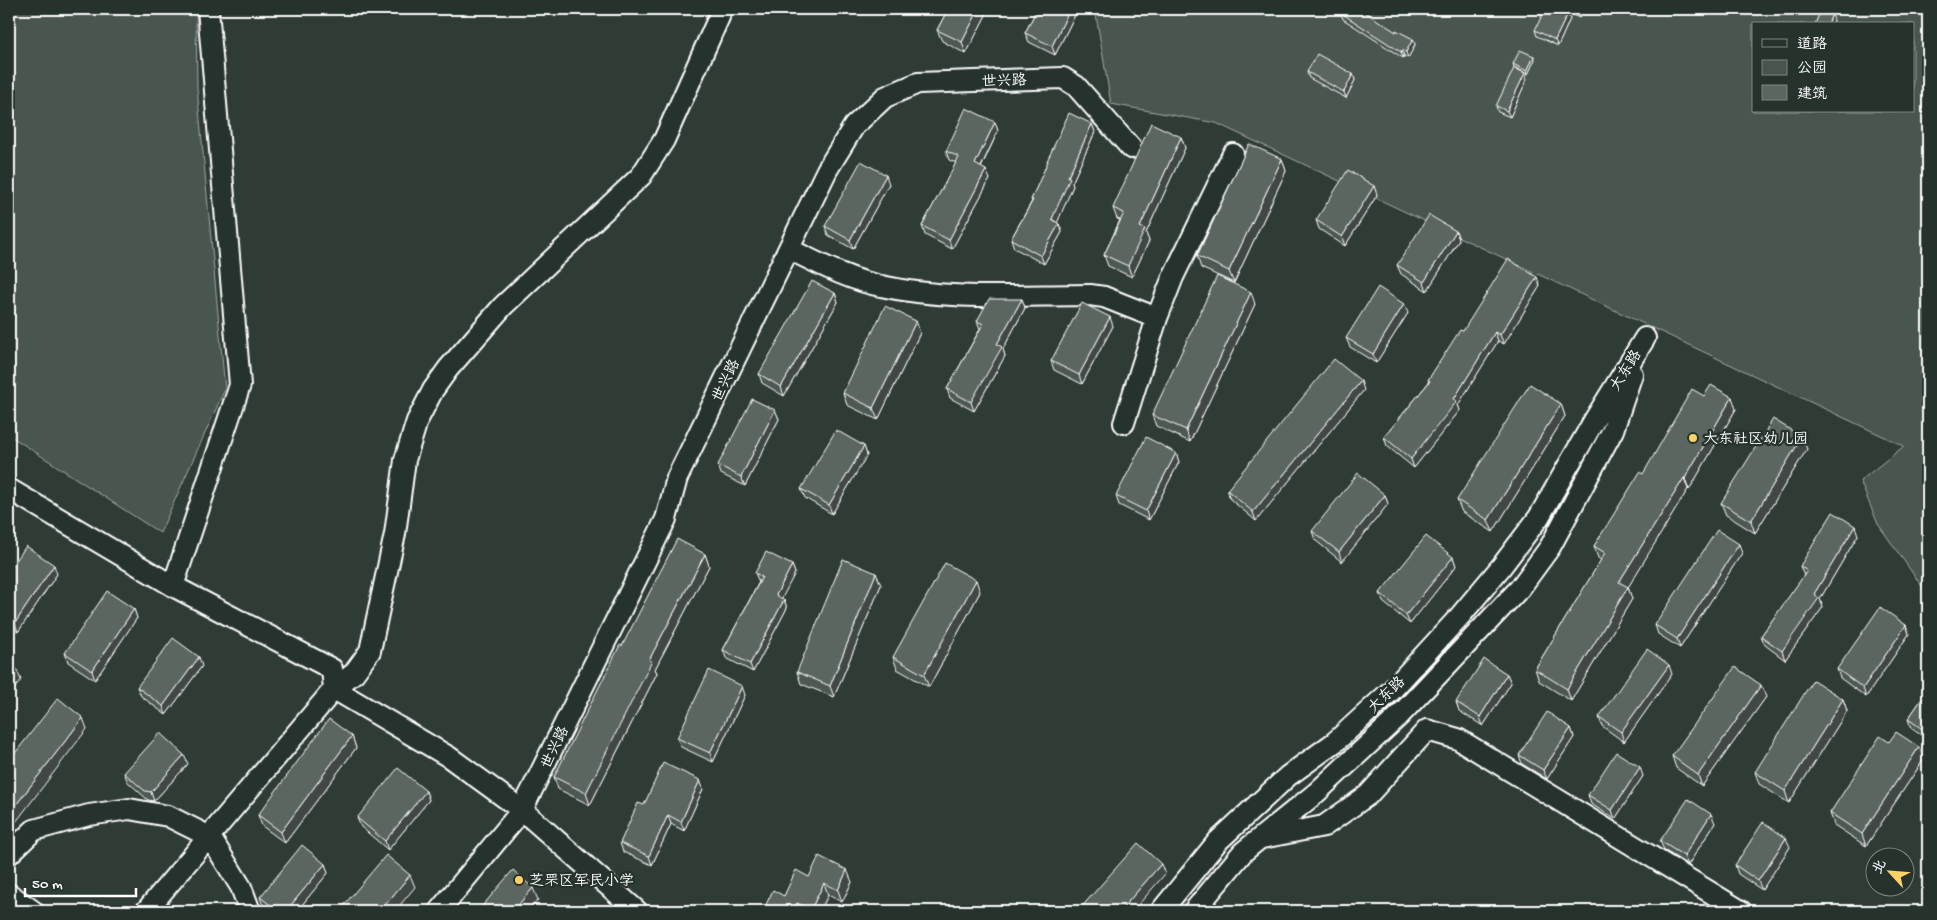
<svg xmlns="http://www.w3.org/2000/svg" width="1937" height="920" viewBox="0 0 1937 920" font-family="'Gochi Hand','LXGW WenKai TC',sans-serif">
	<style>
		.green { fill: #4a544f; stroke: #a4aaa7; fill-rule: evenodd }
		.lines { fill: none; stroke-linecap: round; stroke-linejoin: round }
		.minor-casing { stroke: #fff; stroke-width: 24 }
		.minor { stroke: #26332d; stroke-width: 20 }
		.wall { fill: #4e5853; stroke: #fff }
		.shaded-wall { fill: #404744; stroke: #fff }
		.building { fill: #5b6661; stroke: #fff }
		.poi-dot { fill: #ffd166; stroke: #26332d; stroke-width: 2 }
		.labels { text-anchor: middle; stroke-width: 4.5; stroke-linejoin: round; paint-order: stroke }
		.street-label { font-size: 15px; fill: #fff; stroke: #26332d }
		.poi-label { font-size: 15px; fill: #fff; stroke: #26332d; text-anchor: start }
	</style>
	<rect width="100%" height="100%" fill="#2f3b35"/>
	<filter id="ink" filterUnits="userSpaceOnUse"><feTurbulence type="fractalNoise" baseFrequency=".02" numOctaves="2"/><feDisplacementMap in="SourceGraphic" scale="10" xChannelSelector="R" yChannelSelector="G"/><feConvolveMatrix kernelMatrix="1 2 1 2 8 2 1 2 1" color-interpolation-filters="sRGB"/></filter>
	<g filter="url(#ink)">
		<path class="green" d="M9,9H196L197,88L225,389L160,533L9,435Z
			M1095,9H1928V595L1878,524L1860,481L1904,446L1216,123L1111,104ZM1753,24H1913V111H1753Z"/>
		<g class="lines">
			<defs>
				<path id="minor" d="M789,249C818,263 849,280 881,286C949,301 1021,295 1090,295L1104,297L1157,318
					M1124,423L1157,318L1173,277L1233,154
					M9,489L173,586L332,669L334,689L449,757L522,810L637,911
					M173,586L240,385L208,9
					M1262,838L1324,826L1368,795L1427,730L1458,739L1741,911
					M9,854L34,830L89,815L129,809L168,816L210,837L241,887L250,911
					M9,894L33,911
					M146,911L334,689L354,673L370,651L395,534L405,460L417,421L433,390L448,369L503,306L641,176L664,140L719,17L721,9
					M439,911L522,810L666,519L677,478L827,170L854,126L885,97L918,83L1063,78L1076,86L1131,148
					M1161,911L1218,841L1288,776L1335,742L1392,690L1460,616L1501,567L1539,517L1595,419L1645,338
					M1194,911L1243,852L1316,793L1399,716L1520,588L1550,547L1613,430L1632,374"/>
			</defs>
			<use href="#minor" class="minor-casing"/>
			<use href="#minor" class="minor"/>
		</g>
		<path class="wall" d="M948,9H989L966,54L942,41L937,30Z
			M1037,9H1078L1055,55L1029,42L1025,33Z
			M1566,9H1583L1579,18L1567,12Z
			M1341,13L1396,32L1413,39L1415,45L1408,58L1404,56L1403,58L1343,19Z
			M1568,13L1570,19L1558,46L1537,36L1535,30Z
			M1534,56L1535,59L1528,74L1514,67L1513,64Z
			M1307,72L1353,74L1355,80L1346,98L1309,78Z
			M1527,79L1510,117L1498,112L1496,106Z
			M995,122L998,131L981,168L990,179L952,249L925,235L922,226L956,163L949,160L946,151Z
			M1092,124L1095,132L1072,183L1073,186L1057,222L1059,224L1062,232L1044,264L1014,248L1011,239L1032,201L1031,200L1048,163L1047,161Z
			M1181,137L1185,148L1146,233L1149,241L1132,277L1108,266L1104,255L1120,220L1117,219L1113,208Z
			M1282,159L1286,171L1234,283L1201,268L1197,256Z
			M889,184L853,249L828,235L825,226Z
			M1374,186L1377,195L1345,246L1319,229L1316,220Z
			M1456,231L1459,240L1427,291L1401,274L1397,265Z
			M1540,286L1504,344L1498,341L1458,405L1460,410L1414,468L1387,446L1384,437L1429,382L1428,380L1463,331Z
			M835,293L838,302L784,396L762,383L759,374Z
			M1022,299L1025,308L1003,349L1005,356L974,411L950,398L947,389L980,329L977,321Z
			M1255,304L1190,442L1156,426L1152,415Z
			M1408,313L1376,363L1350,347L1346,338Z
			M916,321L920,333L878,420L847,405L843,393Z
			M1113,326L1082,384L1054,370L1051,361Z
			M1364,390L1256,521L1230,499L1227,490Z
			M1704,396L1736,409L1689,490L1688,489L1628,587L1632,599L1571,701L1539,681L1535,669L1601,560L1598,558L1594,546L1643,474Z
			M1561,404L1565,416L1493,532L1462,512L1457,500Z
			M775,410L779,419L745,486L721,474L718,465Z
			M864,446L867,455L832,514L805,498L801,489Z
			M1807,449L1755,533L1726,515L1721,503Z
			M1176,453L1179,462L1149,520L1119,505L1116,496Z
			M1385,495L1388,504L1342,562L1315,540L1312,531Z
			M1858,535L1820,599L1823,607L1785,660L1765,645L1761,636L1804,576L1800,566Z
			M1742,553L1680,648L1658,634L1655,625Z
			M705,554L709,566L655,669L657,673L590,805L558,789L554,777L622,646Z
			M1453,557L1456,566L1410,624L1383,602L1380,593Z
			M792,565L795,573L781,598L784,600L787,608L753,672L726,658L723,650L759,582L755,573Z
			M9,571L57,574L18,632L9,625Z
			M881,585L834,697L801,684L797,672Z
			M980,592L929,687L897,669L893,657Z
			M134,609L137,618L95,680L68,662L65,653Z
			M1906,625L1909,634L1866,697L1840,678L1837,669Z
			M202,666L166,715L141,696L137,687Z
			M1507,674L1511,683L1483,726L1459,711L1456,702Z
			M1672,674L1624,742L1602,726L1599,717Z
			M1928,690V740L1911,728L1908,719Z
			M745,695L713,762L681,747L677,738Z
			M1766,697L1702,786L1676,768L1672,756Z
			M1843,699L1847,711L1789,803L1759,784L1755,772Z
			M1571,728L1574,737L1547,779L1522,764L1519,755Z
			M352,736L356,748L285,843L262,826L258,815Z
			M1889,742L1924,759L1866,846L1834,825L1830,813Z
			M188,764L154,801L148,800L128,782L124,773Z
			M1643,776L1615,819L1591,804L1588,795Z
			M700,780L703,789L684,831L671,824L652,865L623,852L620,843L644,805Z
			M426,791L429,800L388,850L361,827L357,818Z
			M1715,823L1688,865L1664,850L1660,841Z
			M1790,847L1762,890L1738,874L1735,865Z
			M325,864L328,873L297,911H270L263,906L260,897Z
			M809,877L852,882L842,902L828,895L820,911H763Z"/>
		<path class="shaded-wall" d="M979,9H989L966,54L962,42Z
			M1070,9H1078L1055,55L1052,46Z
			M1581,9H1583L1579,18L1578,15Z
			M1568,13L1570,19L1558,46L1555,40Z
			M1832,14L1834,20L1832,24H1828Z
			M1413,39L1415,45L1408,58L1406,52Z
			M1402,50L1404,56L1403,58L1401,52Z
			M1534,56L1535,59L1528,74L1527,71Z
			M1525,73L1527,79L1510,117L1507,111Z
			M1353,74L1355,80L1346,98L1344,92Z
			M995,122L998,131L978,173L975,164Z
			M1092,124L1095,132L1072,183L1073,186L1055,228L1052,219L1068,177Z
			M1181,137L1185,148L1146,233L1149,241L1132,277L1128,266L1140,227Z
			M1282,159L1286,171L1234,283L1229,271Z
			M986,170L990,179L952,249L949,240Z
			M886,175L889,184L853,249L850,240Z
			M1374,186L1377,195L1345,246L1342,237Z
			M1059,224L1062,232L1044,264L1041,256Z
			M1456,231L1459,240L1427,291L1424,282Z
			M1537,277L1540,286L1504,344L1500,335Z
			M1251,292L1255,304L1190,442L1186,430Z
			M835,293L838,302L784,396L781,387Z
			M1022,299L1025,308L1003,349L1005,356L974,411L971,402L997,344Z
			M1404,304L1408,313L1376,363L1373,354Z
			M1110,317L1113,326L1082,384L1079,375Z
			M916,321L920,333L878,420L873,408Z
			M1495,332L1498,341L1458,405L1460,410L1414,468L1411,459L1454,399Z
			M1361,381L1364,390L1256,521L1253,512Z
			M1732,397L1736,409L1689,490L1685,478Z
			M1561,404L1565,416L1493,532L1488,520Z
			M775,410L779,419L745,486L741,477Z
			M1802,437L1807,449L1755,533L1751,521Z
			M864,446L867,455L832,514L829,505Z
			M1176,453L1179,462L1149,520L1146,511Z
			M1684,478L1688,489L1624,594L1619,582Z
			M1385,495L1388,504L1342,562L1339,552Z
			M1855,526L1858,535L1820,599L1823,607L1785,660L1782,651L1814,594Z
			M1739,544L1742,553L1680,648L1677,639Z
			M705,554L709,566L655,669L657,673L590,805L586,793L649,660Z
			M1453,557L1456,566L1410,624L1406,615Z
			M54,565L57,574L18,632L15,623Z
			M792,565L795,573L779,604L776,595Z
			M876,573L881,585L834,697L830,686Z
			M976,580L980,592L929,687L924,675Z
			M1628,587L1632,599L1571,701L1567,689Z
			M784,600L787,608L753,672L750,664Z
			M134,609L137,618L95,680L92,671Z
			M1906,625L1909,634L1866,697L1863,688Z
			M199,657L202,666L166,715L163,706Z
			M1669,665L1672,674L1624,742L1621,732Z
			M16,668L21,680L9,696V678Z
			M1507,674L1511,683L1483,726L1480,717Z
			M1761,685L1766,697L1702,786L1698,775Z
			M742,686L745,695L713,762L710,753Z
			M1843,699L1847,711L1789,803L1785,791Z
			M83,718L87,729L9,831V814Z
			M1571,728L1574,737L1547,779L1543,770Z
			M352,736L356,748L285,843L281,832Z
			M1919,747L1924,759L1866,846L1862,834Z
			M184,755L188,764L154,801L151,792Z
			M1640,767L1643,776L1615,819L1612,810Z
			M700,780L703,789L684,831L681,822Z
			M426,791L429,800L388,850L385,841Z
			M1711,814L1715,823L1688,865L1684,856Z
			M668,815L671,824L652,865L649,856Z
			M1786,838L1790,847L1762,890L1758,881Z
			M325,864L328,873L297,911H286Z
			M1161,864L1165,874L1133,911H1120Z
			M847,870L852,882L842,902L838,890Z
			M410,875L415,887L395,911H380Z
			M824,883L828,895L820,911H812L811,909Z
			M533,888L538,900L528,911H513Z
			M797,903L801,911H793Z"/>
		<path class="building" d="M948,9H979L962,42L937,30Z
			M1037,9H1070L1052,46L1025,33Z
			M1344,9H1360L1396,32V30L1413,39L1406,52L1402,50L1401,52L1341,13Z
			M1545,9H1558L1568,13L1555,40L1535,30Z
			M1566,9H1581L1578,15Z
			M1821,10L1832,14L1828,24H1815Z
			M1520,50L1534,56L1527,71L1513,64Z
			M1317,54L1353,74L1344,92L1307,72Z
			M1514,68L1525,73L1507,111L1496,106Z
			M966,108L995,122L975,164L986,170L949,240L922,226L959,157L946,151Z
			M1069,113L1092,124L1068,177L1070,178L1052,219L1059,224L1041,256L1011,239L1033,200H1031L1048,161H1047Z
			M1151,123L1181,137L1140,227L1145,229L1128,266L1104,255L1124,213L1113,208Z
			M1249,144L1282,159L1229,271L1197,256Z
			M861,161L886,175L850,240L825,226Z
			M1348,170L1374,186L1342,237L1316,220Z
			M1429,215L1456,231L1424,282L1397,265Z
			M1508,259L1537,277L1500,335L1495,332L1454,399L1457,401L1411,459L1384,437L1430,381L1428,380L1460,330L1463,331Z
			M1217,276L1251,292L1186,430L1152,415Z
			M812,281L835,293L781,387L759,374Z
			M1378,287L1404,304L1373,354L1346,338Z
			M989,299H1022L997,344L1002,347L971,402L947,389L983,324L977,321Z
			M1082,303L1110,317L1079,375L1051,361Z
			M885,306L916,321L873,408L843,393Z
			M1334,359L1361,381L1253,512L1227,490Z
			M1530,384L1561,404L1488,520L1457,500Z
			M1711,385L1732,397L1685,478H1684L1619,582L1628,587L1567,689L1535,669L1605,553L1594,546L1640,472L1643,474L1692,389L1704,396Z
			M752,399L775,410L741,477L718,465Z
			M1773,419L1802,437L1751,521L1721,503Z
			M836,430L864,446L829,505L801,489Z
			M1146,437L1176,453L1146,511L1116,496Z
			M1358,473L1385,495L1339,552L1312,531Z
			M1833,512L1855,526L1814,594L1819,598L1782,651L1761,636L1807,571L1800,566Z
			M1717,530L1739,544L1677,639L1655,625Z
			M1426,536L1453,557L1406,615L1380,593Z
			M677,539L705,554L649,660L652,661L586,793L554,777L620,645L622,646Z
			M26,546L54,565L15,623L9,619V571Z
			M766,552L792,565L776,595L784,600L750,664L723,650L762,577L755,573Z
			M843,559L876,573L830,686L797,672Z
			M945,563L976,580L924,675L893,657Z
			M107,591L134,609L92,671L65,653Z
			M1880,607L1906,625L1863,688L1837,669Z
			M173,638L199,657L163,706L137,687Z
			M1647,649L1669,665L1621,732L1599,717Z
			M1484,659L1507,674L1480,717L1456,702Z
			M9,662L16,668L9,678Z
			M1735,667L1761,685L1698,775L1672,756Z
			M709,670L742,686L710,753L677,738Z
			M1813,680L1843,699L1785,791L1755,772Z
			M1928,690V733L1908,719Z
			M58,698L83,718L9,814V761Z
			M1547,712L1571,728L1543,770L1519,755Z
			M329,719L352,736L281,832L258,815Z
			M1896,732L1919,747L1862,834L1830,813L1880,736L1889,742Z
			M160,733L184,755L151,792L145,791L124,773Z
			M1616,752L1640,767L1612,810L1588,795Z
			M663,763L700,780L681,822L668,815L649,856L620,843L638,803L644,805Z
			M398,768L426,791L385,841L357,818Z
			M1688,799L1711,814L1684,856L1660,841Z
			M1763,822L1786,838L1758,881L1735,865Z
			M1138,843L1161,864L1120,911H1078Z
			M302,845L325,864L286,911H278L260,897Z
			M386,855L410,875L380,911H339Z
			M819,856L847,870L838,890L824,883L811,909L797,903L793,911H763L773,890L784,896L796,870L809,877Z
			M513,870L533,888L513,911H478Z"/>
	</g>
	<g class="poi-dot">
		<circle cx="1693" cy="438" r="5"/>
		<circle cx="519" cy="880" r="5"/>
	</g>
	<g class="labels">
		<g class="street-label">
			<text transform="translate(1004 80) rotate(-2)" y="5">世兴路</text>
			<text transform="translate(1625 370) rotate(-58)" y="5">大东路</text>
			<text transform="translate(725 380) rotate(-64)" y="5">世兴路</text>
			<text transform="translate(1386 694) rotate(-44)" y="5">大东路</text>
			<text transform="translate(554 747) rotate(-64)" y="5">世兴路</text>
		</g>
		<g class="poi-label">
			<text x="1703" y="443">大东社区幼儿园</text>
			<text x="529" y="885">芝罘区军民小学</text>
		</g>
	</g>
	<rect width="1937" height="920" fill="none" stroke="#26332d" stroke-width="30"/>
	<rect x="15" y="15" width="1907" height="890" fill="none" stroke="#fff" stroke-width="2" filter="url(#ink)"/>
	<rect x="1752" y="22" width="162" height="90" fill="#26332d" stroke="#7d8581"/>
	<rect x="1762" y="39" width="25" height="8" fill="#26332d" stroke="#7d8581"/>
	<text x="1797" y="48" font-size="15" fill="#ffffff">道路</text>
	<rect x="1762" y="60" width="25" height="15" fill="#4a544f" stroke="#7d8581"/>
	<text x="1797" y="72" font-size="15" fill="#ffffff">公园</text>
	<rect x="1762" y="85" width="25" height="15" fill="#5b6661" stroke="#7d8581"/>
	<text x="1797" y="98" font-size="15" fill="#ffffff">建筑</text>
	<g transform="translate(1890 872) rotate(296)"><circle r="24" fill="#26332d" stroke="#7d8581"/>
	<path d="M0-4L9 19L0 12L-9 19Z" fill="#ffd166"/>
	<text y="-8" font-size="14" font-weight="bold" text-anchor="middle" fill="#ffffff">北</text>
	</g>
	<path d="M25 888v8h111v-8" fill="none" stroke="#ffffff" stroke-width="2.5"/>
	<text x="32" y="888" font-size="15" fill="#ffffff" stroke="#26332d" stroke-width="4" paint-order="stroke">50 m</text>
</svg>
